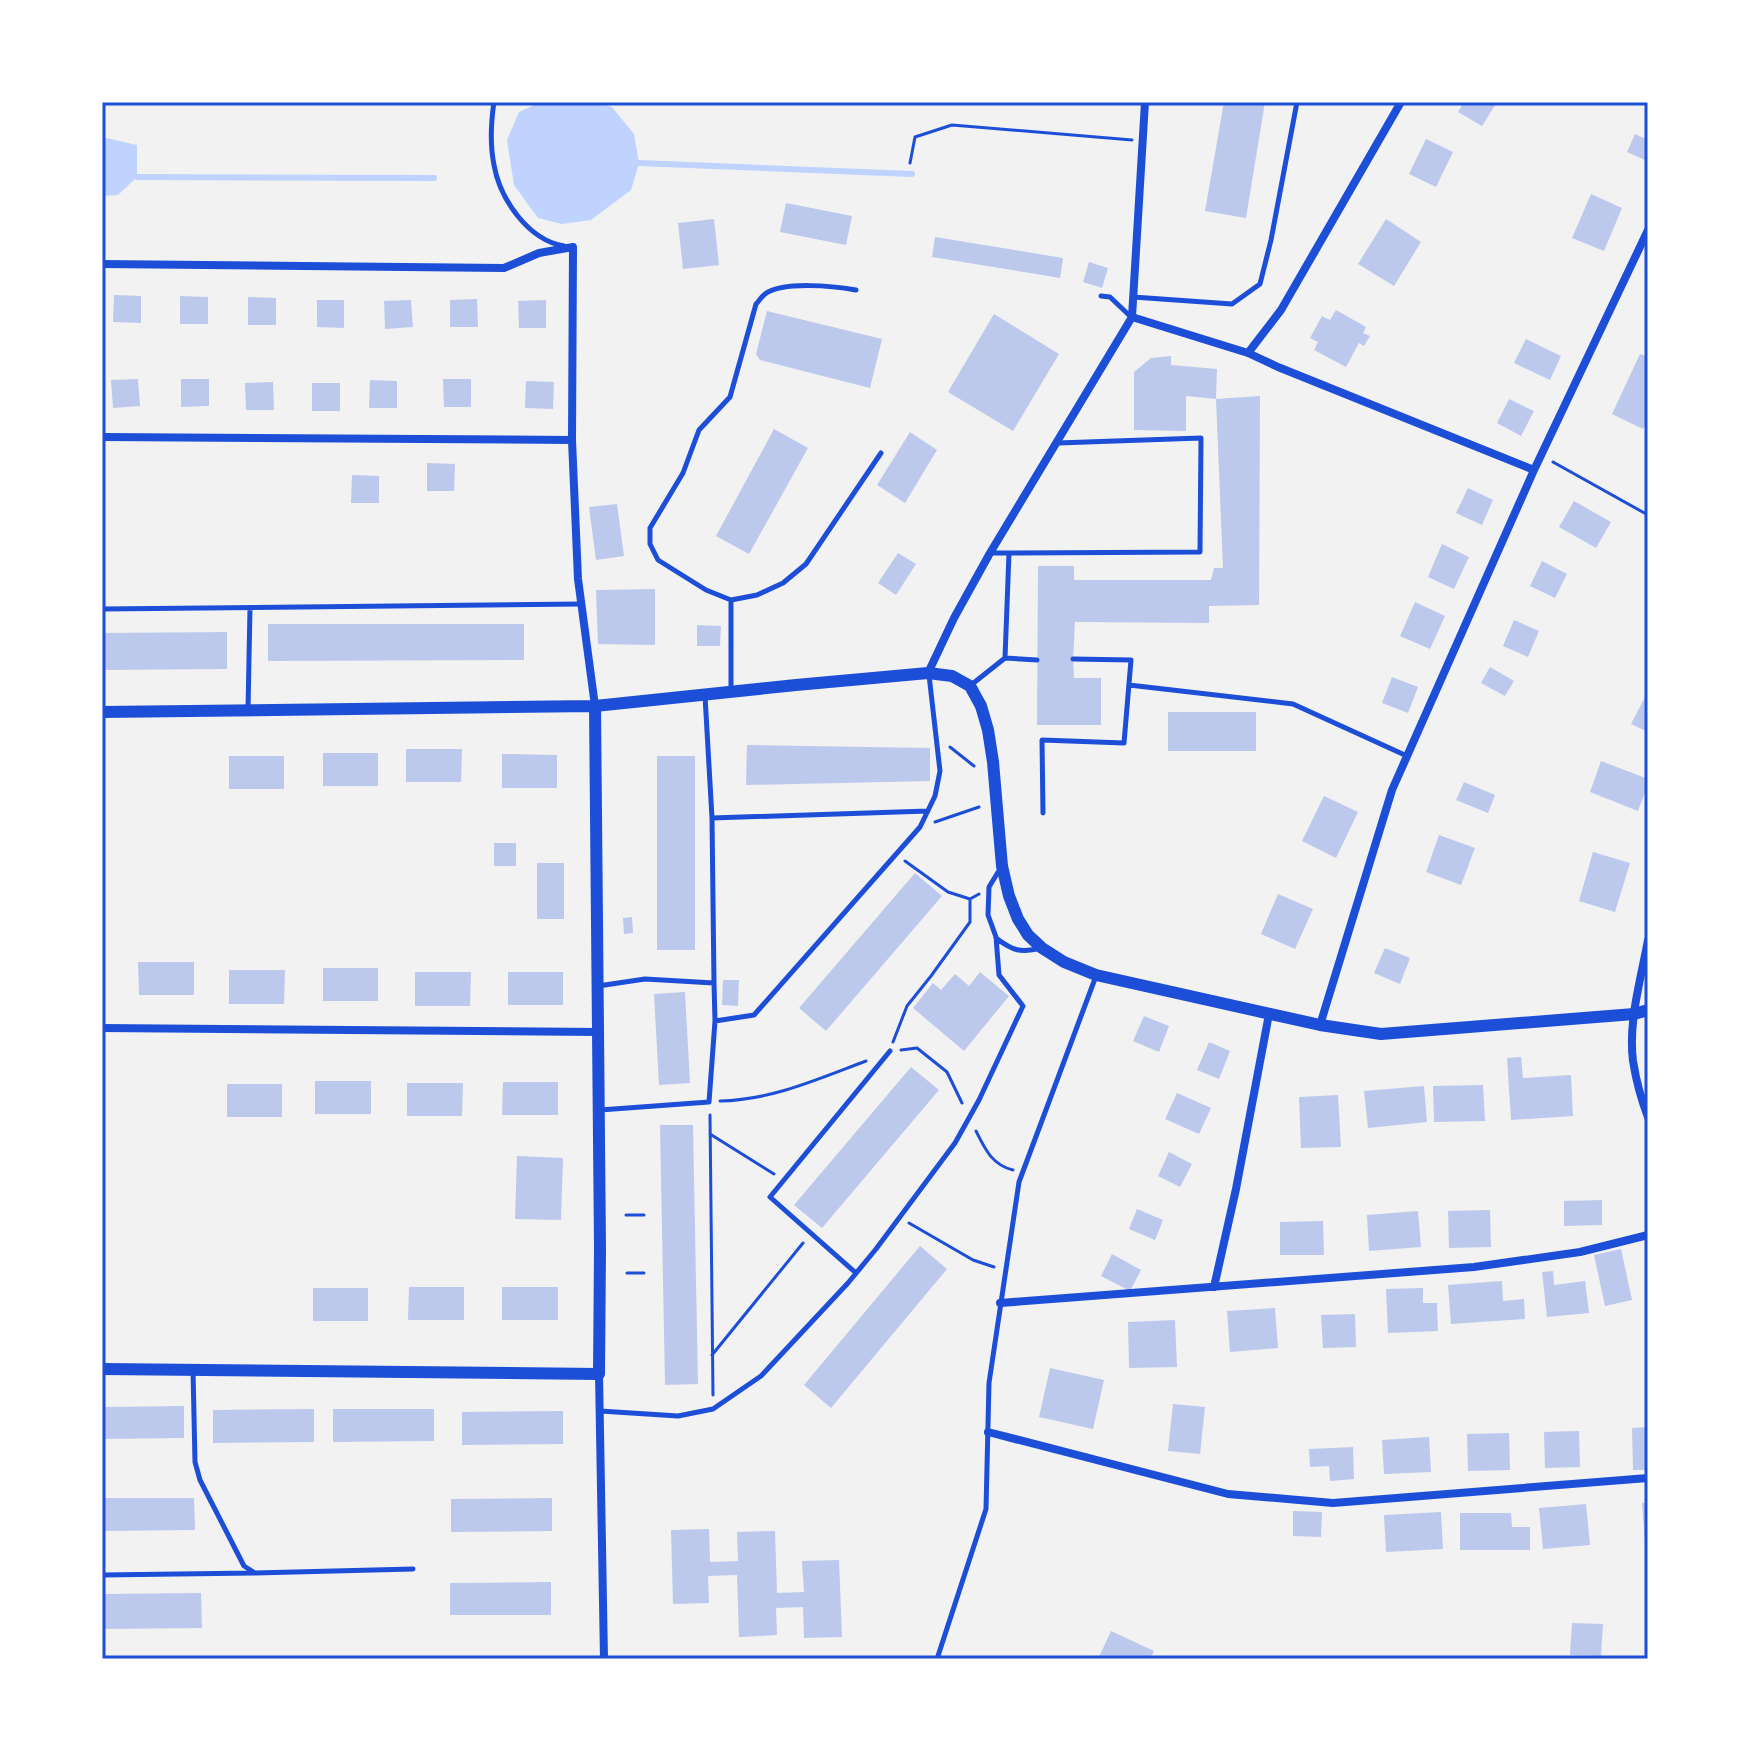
<svg xmlns="http://www.w3.org/2000/svg" width="1750" height="1761" viewBox="0 0 1750 1761" font-family="'Alegreya Sans',sans-serif">
	<style>
		.water { fill: #bfd3fe }
		.lines { fill: none; stroke-linecap: round; stroke-linejoin: round }
		.stream { stroke: #bfd3fe; stroke-width: 6 }
		.building { fill: #bdc9ec }
		.path { stroke: #1d4ed8; stroke-width: 3 }
		.service { stroke: #1d4ed8; stroke-width: 5 }
		.minor { stroke: #1d4ed8; stroke-width: 8 }
		.tertiary { stroke: #1d4ed8; stroke-width: 12 }
		.neatline { fill: none; stroke: #1d4ed8; stroke-width: 3 }
	</style>
	<rect width="100%" height="100%" fill="#f2f2f2"/>
	<path class="water" d="M541,102H594L612,107L634,134L639,163L631,190L591,220L562,224L538,218L514,185L507,140L519,112Z
		M102,137L137,145V177L118,195L102,196Z"/>
	<g class="lines">
		<path class="stream" d="M639,163L912,174
			M137,177L434,178"/>
	</g>
	<path class="building" d="M1224,102H1265L1246,218L1205,211Z
		M1464,102H1497L1482,126L1458,112Z
		M1635,134L1648,140L1647,161L1627,152Z
		M1426,139L1453,152L1436,187L1409,174Z
		M1591,194L1622,208L1604,251L1572,238Z
		M786,203L852,216L846,245L780,232Z
		M714,219L719,265L683,269L678,223Z
		M1386,219L1421,242L1394,286L1358,264Z
		M935,237L1063,258L1060,278L932,257Z
		M1089,262L1108,268L1102,288L1083,282Z
		M114,295L141,296V323L113,322Z
		M180,296L208,297V324H180Z
		M248,297L276,298V325H248Z
		M477,299L478,327H450V300Z
		M317,300H344V328L317,327Z
		M411,300L413,327L385,329L384,301Z
		M546,300V328H519L518,301Z
		M1336,310L1366,327L1363,333L1370,336L1364,346L1359,343L1346,367L1314,350L1318,342L1310,338L1322,316L1330,320Z
		M767,311L882,339L870,388L760,360L756,354Z
		M994,314L1059,354L1013,431L948,392Z
		M1526,339L1561,356L1550,380L1514,363Z
		M1640,354L1648,357V419L1643,429L1612,414Z
		M1171,356V365L1217,369L1216,399L1186,396V431L1134,430V372L1151,358Z
		M138,379L140,406L113,408L111,380Z
		M181,379H209V406L181,407Z
		M443,379H471V407H444Z
		M370,380L397,381V408H369Z
		M526,381L554,382L553,409L525,408Z
		M273,382L274,410H246L245,383Z
		M312,383H340V411H312Z
		M1260,396L1259,605L1209,606V623L1075,622L1073,659L1074,678H1101V725H1037L1038,566H1074V580H1211L1214,568H1223L1216,399Z
		M1509,399L1534,411L1521,436L1497,423Z
		M774,429L808,448L749,554L716,536Z
		M910,432L937,450L905,503L877,485Z
		M427,463L455,464L454,491H427Z
		M352,475L379,476V503H351Z
		M1468,488L1493,500L1482,525L1456,513Z
		M1574,501L1611,522L1596,548L1559,527Z
		M617,504L624,556L596,560L589,507Z
		M1442,544L1469,557L1454,589L1428,577Z
		M898,553L916,564L896,595L878,583Z
		M1542,561L1567,574L1555,598L1530,586Z
		M655,589V645L598,644L596,590Z
		M1415,602L1445,616L1430,649L1400,636Z
		M1514,620L1539,631L1528,657L1503,646Z
		M268,624H524V660L268,661Z
		M697,625L721,626L720,646H697Z
		M227,632V669L102,670V633Z
		M1490,667L1514,681L1505,696L1481,683Z
		M1392,677L1418,687L1408,713L1382,703Z
		M1646,695L1648,696V732L1631,724Z
		M1168,712H1256V751H1168Z
		M747,745L930,748V781L746,785Z
		M406,749H462L461,782H406Z
		M323,753H378V786H323Z
		M502,754L557,755V788H502Z
		M229,756H284V789H229Z
		M657,756H695V950H657Z
		M1601,761L1648,779V784L1638,811L1590,792Z
		M1464,782L1495,795L1488,813L1456,800Z
		M1324,796L1358,812L1336,858L1302,841Z
		M1439,835L1475,848L1461,885L1426,872Z
		M494,843H516V866H494Z
		M1593,852L1630,863L1615,912L1579,901Z
		M537,863H564V919H537Z
		M915,873L942,896L826,1031L799,1008Z
		M1278,894L1313,909L1295,949L1261,934Z
		M632,917L633,933L624,934L623,918Z
		M1385,948L1410,958L1400,984L1374,973Z
		M138,962H194V995H139Z
		M323,968H378V1001H323Z
		M229,970H285L284,1004H229Z
		M415,972H471L470,1006H415Z
		M508,972H563V1005H508Z
		M980,972L1009,996L964,1051L913,1008L933,983L941,990L955,974L969,986Z
		M723,980H739L738,1006L722,1005Z
		M685,992L690,1083L659,1085L654,994Z
		M1144,1016L1169,1026L1159,1052L1133,1041Z
		M1209,1042L1230,1051L1219,1079L1197,1070Z
		M1521,1057L1523,1078L1571,1075L1573,1116L1511,1120L1507,1058Z
		M911,1067L939,1090L822,1228L794,1205Z
		M315,1081H371V1114H315Z
		M503,1082H558V1115H502Z
		M407,1083H463L462,1116H407Z
		M227,1084H282V1117H227Z
		M1483,1085L1485,1121L1434,1122L1433,1086Z
		M1424,1086L1427,1122L1368,1128L1364,1091Z
		M1177,1093L1211,1108L1199,1134L1165,1119Z
		M1338,1095L1341,1147L1301,1148L1299,1097Z
		M660,1125H693L698,1384L665,1385Z
		M1169,1152L1192,1164L1180,1187L1158,1176Z
		M517,1156L563,1158L561,1220L515,1219Z
		M1602,1200V1225L1564,1226V1201Z
		M1137,1209L1163,1220L1155,1240L1129,1229Z
		M1490,1210L1491,1247L1449,1248L1448,1211Z
		M1418,1211L1421,1247L1369,1251L1367,1215Z
		M1323,1221L1324,1255H1280V1222Z
		M920,1246L947,1269L831,1408L804,1385Z
		M1621,1249L1632,1300L1605,1306L1594,1255Z
		M1112,1254L1141,1270L1130,1291L1101,1276Z
		M1553,1271L1554,1285L1585,1281L1589,1313L1547,1317L1542,1272Z
		M1502,1281L1503,1301L1524,1299L1525,1319L1451,1324L1448,1285Z
		M409,1287H464V1320H408Z
		M502,1287H558V1320H502Z
		M313,1288H368V1321H313Z
		M1423,1288V1303H1437L1438,1331L1388,1333L1386,1289Z
		M1275,1308L1278,1348L1230,1352L1227,1311Z
		M1355,1314L1356,1347L1323,1348L1321,1315Z
		M1175,1320L1177,1367L1129,1368L1128,1322Z
		M1050,1368L1104,1380L1093,1429L1039,1417Z
		M1173,1404L1205,1407L1200,1454L1168,1451Z
		M184,1406V1438L102,1439V1407Z
		M314,1409V1442L213,1443V1410Z
		M333,1409H434V1441L333,1442Z
		M563,1411V1444L462,1445V1412Z
		M1648,1427V1463H1645V1470H1633L1632,1428Z
		M1579,1431L1580,1467L1545,1468L1544,1432Z
		M1509,1433L1510,1470L1468,1471L1467,1434Z
		M1429,1437L1431,1472L1384,1474L1382,1440Z
		M1353,1447L1354,1479L1330,1481L1329,1466L1310,1467L1309,1449Z
		M102,1498H194L195,1530L102,1531Z
		M552,1498V1531L451,1532V1499Z
		M1642,1503H1648V1545H1645Z
		M1586,1504L1590,1545L1543,1549L1539,1508Z
		M1293,1511L1322,1512L1321,1537L1293,1536Z
		M1441,1512L1443,1549L1386,1552L1384,1515Z
		M1460,1513H1511L1512,1527H1530V1550H1460Z
		M709,1529L710,1562L738,1561L737,1532L775,1531L777,1593L804,1592L802,1561L839,1560L842,1637L804,1638L803,1607L776,1608L777,1635L739,1637L737,1575L708,1576L709,1603L673,1604L671,1530Z
		M551,1582V1615H450V1583Z
		M201,1593L202,1628L102,1629V1594Z
		M1572,1623L1603,1624L1601,1656L1570,1655Z
		M1111,1631L1154,1651L1150,1659H1098Z"/>
	<g class="lines">
		<path class="path" d="M910,163L915,137L952,125L1132,140
			M1553,462L1648,515
			M950,747L974,766
			M935,822L979,807
			M905,861L948,892L970,899
			M893,1042L907,1006L931,976L970,922V899L979,894
			M901,1050L917,1048L947,1072L962,1103
			M720,1101C772,1100 818,1079 866,1061
			M710,1115L713,1395
			M976,1131C985,1149 992,1165 1013,1170
			M710,1134L774,1174
			M626,1215H644
			M909,1223L973,1260L994,1267
			M627,1273H644
			M712,1355L803,1243"/>
		<path class="service" d="M494,102C491,122 490,145 494,165C500,199 528,240 564,246
			M1101,296L1110,297L1131,317
			M1133,297L1232,304L1260,284L1271,240L1297,102
			M990,553H1009L1005,658
			M1009,553L1200,552L1201,438L1058,443
			M731,600L757,595L783,583L806,564L881,453
			M102,609L581,604
			M971,685L1005,658L1037,660
			M1129,685L1293,704L1407,756
			M731,690V600L706,590L658,560L650,544V528L683,473L699,430L730,397L756,304C759,301 761,297 765,294C783,281 834,286 856,290
			M705,696L712,818L928,811
			M248,710L250,608
			M1043,813L1042,740L1124,743L1131,660L1073,659
			M712,818L714,983
			M996,938C1013,951 1020,953 1042,948
			M598,986L645,979L714,983L715,1021L709,1102L600,1110
			M715,1021L754,1015L920,827L935,796L940,771L929,675
			M856,1273L770,1197L890,1051
			M193,1370L195,1462L200,1480L244,1566L255,1573L413,1569
			M600,1411L678,1416L713,1409L761,1376L848,1283L876,1249L955,1143L979,1100L1023,1006L999,975L996,937L988,915L989,887L1000,869
			M102,1575L254,1573
			M937,1659L986,1509L989,1383L1019,1182L1096,976"/>
		<path class="minor" d="M102,264L504,268L539,253L573,247L572,440L578,579L595,706
			M1132,317L1248,353L1278,367L1534,470
			M1248,353L1281,310L1401,102
			M102,437L572,440
			M928,673L954,618L990,553L1132,317L1145,102
			M1648,940C1641,979 1628,1021 1633,1061C1636,1080 1641,1099 1648,1117
			M1320,1025L1392,790L1534,470L1648,230
			M102,1028L598,1032
			M1214,1287L1236,1189L1269,1014
			M1000,1303L1474,1267L1580,1252L1648,1235
			M599,1374L604,1659
			M988,1432L1228,1494L1333,1503L1648,1478"/>
		<path class="tertiary" d="M102,712L595,706L796,685L928,673L952,676L970,686L981,706L988,730L993,762L1002,866L1009,896L1018,919L1028,935L1042,948L1064,962L1096,975L1320,1025L1381,1034L1634,1014L1648,1010
			M102,1369L599,1374L600,1248L595,706"/>
	</g>
	<rect width="1750" height="1761" fill="none" stroke="#ffffff" stroke-width="208"/>
	<rect x="104" y="104" width="1542" height="1553" class="neatline"/>
</svg>
